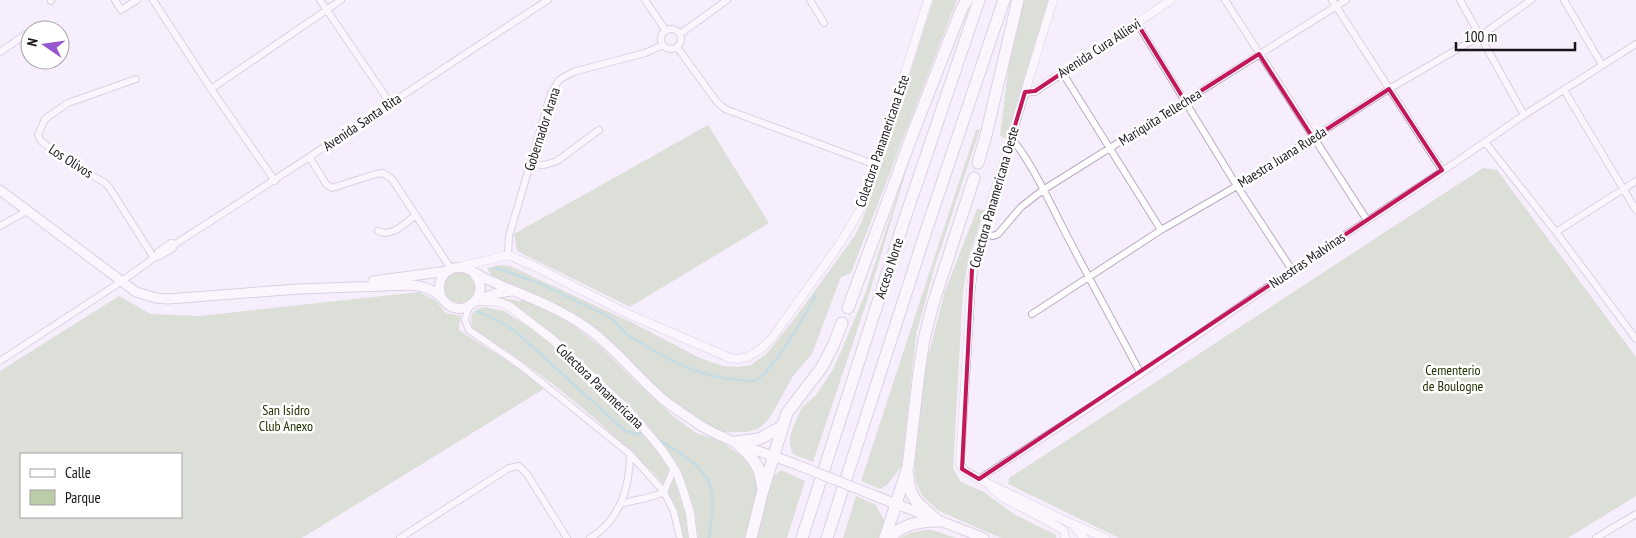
<svg xmlns="http://www.w3.org/2000/svg" width="1636" height="538" viewBox="0 0 1636 538" font-family="'PT Sans Narrow',sans-serif">
	<style>
		.green { fill: #bbcca8; fill-rule: evenodd }
		.lines { fill: none; stroke-linecap: round; stroke-linejoin: round }
		.stream { stroke: #87c5c8; stroke-width: 2.5 }
		.minor-casing { stroke: #b9aac2; stroke-width: 8 }
		.tertiary-casing { stroke: #b9aac2; stroke-width: 9 }
		.secondary-casing { stroke: #b9aac2; stroke-width: 11 }
		.motorway-casing { stroke: #b9aac2; stroke-width: 13 }
		.minor { stroke: #fff; stroke-width: 6 }
		.tertiary { stroke: #fff; stroke-width: 8 }
		.secondary { stroke: #fff; stroke-width: 9 }
		.motorway { stroke: #fff; stroke-width: 11 }
		.secondary-bridge-casing { stroke: #b9aac2; stroke-width: 11; stroke-linecap: butt }
		.secondary-bridge { stroke: #fff; stroke-width: 9 }
		.marked { fill: none; stroke: #c2185b; stroke-width: 4; stroke-linejoin: round }
		.labels { text-anchor: middle; stroke-width: 5; stroke-linejoin: round; paint-order: stroke }
		.street-label { font-size: 14px; fill: #19131c; stroke: #fff }
		.park-label { font-size: 14px; fill: #213302; stroke: #fff }
	</style>
	<rect width="100%" height="100%" fill="#f7eefd"/>
	<path class="green" d="M933,0H957L851,273L841,277L812,354L793,376L769,419L758,429L747,432H722L682,410L659,392L586,323L560,306L494,279L487,268L500,265L510,266L631,322L700,358L723,366L738,367L751,365L767,353L792,322L856,234L863,218L878,174Z
		M1021,0H1050L1008,139L1000,136L1012,38Z
		M708,125L769,223L630,307L517,251L514,234Z
		M919,128L869,295L813,462L793,454L790,446V436L795,422L802,407L816,395L832,371L842,349L865,294Z
		M980,129L934,269L916,335L902,466L887,485L880,489L861,481L976,130Z
		M1483,168L1497,170L1636,357V496L1568,538H1119L1008,484L1009,478Z
		M977,209L984,210L969,257L963,292L953,468L961,482L984,492L1014,514L1056,535V538H1001L939,511L923,497L916,483L914,465L926,364L945,291Z
		M444 287a16 16 0 1 1 32 0a16 16 0 1 1-32 0Z
		M419,292L435,300L446,313L461,316L459,330L547,387L302,538H0V371L119,296L151,314L200,316ZM21,454H181V517H21Z
		M499,297L519,301L523,300L547,310L574,326L600,346L636,382L673,416L696,433L715,439L726,445L751,463L756,472L757,495L746,538H695L693,517L664,448L642,419L558,339Z
		M485,307L504,311L549,340L628,414L660,452L674,475L686,513L689,538H682C680,520 677,508 668,492C657,474 641,461 626,447C579,403 528,363 473,329C469,316 471,309 485,307Z
		M781,470L805,481L787,538H755L772,477Z
		M856,496L876,505L885,522L879,538H843Z
		M924,530H932L956,538H900L910,533Z"/>
	<g class="lines">
		<path class="stream" d="M496,268L539,283L609,317C618,322 620,330 628,335C661,356 697,377 737,380C743,380 750,382 756,380C771,373 807,313 815,296
			M478,312L497,320L515,331L625,431L636,434L644,433
			M656,438C674,450 700,462 709,483C716,499 711,521 709,538"/>
		<defs>
			<path id="minor" d="M51,0V1
				M115,0L121,10L137,0
				M153,0L211,89L275,181
				M320,0L390,103
				M645,0L666,31
				M810,0L824,23
				M1225,0L1367,220
				M1332,0L1442,170
				M1460,0L1524,115
				M1564,0L1602,65
				M1137,23L1237,186L1292,270
				M661 39a10 10 0 1 1 20 0a10 10 0 1 1-20 0Z
				M680,34L727,0
				M677,47L717,102L725,109L876,165
				M0,52L29,32
				M1062,72L1161,230
				M136,79L68,103L45,119L38,135L41,141L74,166L104,182L109,187L154,258
				M211,89L341,0
				M1564,90L1636,210
				M1011,138C1031,161 1049,201 1063,228C1088,277 1115,325 1141,374
				M1485,142L1556,232L1636,339
				M310,158L326,184L332,188L376,174L383,173L392,179L451,269
				M530,164L544,165L557,161L599,130
				M0,226L27,211
				M378,231C392,238 405,223 416,215
				M1556,232L1636,181
				M981,234L993,236L998,234L1021,207L1043,190L1346,0
				M508,255L509,236L551,93L559,80L573,72L645,53L663,45
				M157,256L158,252L171,243L175,244
				M469,306L465,320L469,330L520,365L630,454L664,492L674,512L680,538
				M1032,314L1161,230L1237,186L1389,89L1480,36L1531,0
				M0,361L122,281L154,258L160,256L173,248L175,244C301,164 423,81 548,0
				M979,479L1141,374L1292,270L1456,162L1524,115L1636,44
				M621,504C635,499 650,499 664,492L674,468
				M400,538L509,468L519,466L527,474L567,538
				M590,538C620,521 630,486 630,454
				M1596,538L1636,514"/>
			<path id="tertiary" d="M1053,0L975,256L971,288L960,464L965,471L979,479L1070,523L1105,538
				M1025,92L1035,91L1171,0
				M459,267L508,255L536,267L628,314L730,358L738,359L748,357L762,348L772,338L839,245L859,212L876,165L928,0
				M478,301C490,301 499,301 509,306L552,339L630,412L662,450L677,473L683,490L690,513L693,538
				M992,489L1004,498L1057,526L1064,531L1065,538
				M1074,526L1084,538"/>
			<path id="secondary" d="M0,190L136,292L156,298L168,299L298,289L413,285C422,286 434,290 441,297C444,300 446,304 450,306C462,313 478,304 480,290C481,283 478,278 473,272
				M373,281L448,271
				M441,297C438,287 439,276 449,270C463,261 477,276 491,281C527,297 564,309 595,334C620,354 640,380 664,400C675,409 687,416 698,424C729,443 767,453 800,466
				M474,302L494,294L511,291
				M873,495L984,538"/>
			<path id="motorway" d="M978,163L986,135L1018,0
				M848,308L916,125L962,8L967,0
				M736,442C750,455 761,465 762,485
				M736,442L759,439L781,427
				M908,475C908,499 921,506 938,521
				M751,538L763,490L787,413L822,367L833,346L842,323
				M802,538L904,221L979,0
				M827,538L927,228L1004,0
				M885,538L908,467L919,372L924,339L933,304L974,178
				M889,538C903,524 920,521 938,521"/>
		</defs>
		<use href="#minor" class="minor-casing"/>
		<use href="#tertiary" class="tertiary-casing"/>
		<use href="#secondary" class="secondary-casing"/>
		<use href="#motorway" class="motorway-casing"/>
		<use href="#minor" class="minor"/>
		<use href="#tertiary" class="tertiary"/>
		<use href="#secondary" class="secondary"/>
		<use href="#motorway" class="motorway"/>
		<defs>
			<path id="secondary-bridge" d="M800,466L873,495"/>
		</defs>
		<use href="#secondary-bridge" class="secondary-bridge-casing"/>
		<use href="#secondary-bridge" class="secondary-bridge"/>
	</g>
	<path d="M0 0H1636V538H0ZM1137,23L1185,101L1259,54L1313,138L1389,89L1442,170L979,479L962,469L972,270L1025,92L1035,91Z" fill="#f7eefd" fill-opacity=".55" fill-rule="evenodd"/>
	<path class="marked" d="M1137,23L1185,101L1259,54L1313,138L1389,89L1442,170L979,479L962,469L972,270L1025,92L1035,91Z"/>
	<g class="labels">
		<g class="street-label">
			<text transform="translate(1099 48) rotate(-33)" y="5">Avenida Cura Allievi</text>
			<text transform="translate(1160 117) rotate(-32)" y="5">Mariquita Tellechea</text>
			<text transform="translate(362 122) rotate(-34)" y="5">Avenida Santa Rita</text>
			<text transform="translate(542 129) rotate(-72)" y="5">Gobernador Arana</text>
			<text transform="translate(882 141) rotate(-71)" y="5">Colectora Panamericana Este</text>
			<text transform="translate(1282 157) rotate(-32)" y="5">Maestra Juana Rueda</text>
			<text transform="translate(71 161) rotate(33)" y="5">Los Olivos</text>
			<text transform="translate(994 197) rotate(-74)" y="5">Colectora Panamericana Oeste</text>
			<text transform="translate(1307 260) rotate(-34)" y="5">Nuestras Malvinas</text>
			<text transform="translate(889 268) rotate(-72)" y="5">Acceso Norte</text>
			<text transform="translate(600 386) rotate(44)" y="5">Colectora Panamericana</text>
		</g>
		<g class="park-label">
			<text x="1453" y="375">Cementerio<tspan x="1453" dy="16">de Boulogne</tspan></text>
			<text x="286" y="415">San Isidro<tspan x="286" dy="16">Club Anexo</tspan></text>
		</g>
	</g>
	<rect x="20" y="453" width="162" height="65" fill="#ffffff" stroke="#a3a1a4"/>
	<rect x="30" y="469" width="25" height="8" fill="#ffffff" stroke="#a3a1a4"/>
	<text x="65" y="478" font-size="15" fill="#19131c">Calle</text>
	<rect x="30" y="490" width="25" height="15" fill="#bbcca8" stroke="#a3a1a4"/>
	<text x="65" y="503" font-size="15" fill="#19131c">Parque</text>
	<g transform="translate(45 45) rotate(283)"><circle r="24" fill="#ffffff" stroke="#a3a1a4"/>
	<path d="M0-4L9 19L0 12L-9 19Z" fill="#9656cc"/>
	<text y="-8" font-size="14" font-weight="bold" text-anchor="middle" fill="#19131c">N</text>
	</g>
	<path d="M1456 42v8h119v-8" fill="none" stroke="#19131c" stroke-width="2.5"/>
	<text x="1464" y="42" font-size="15" fill="#19131c" stroke="#ffffff" stroke-width="4" paint-order="stroke">100 m</text>
</svg>
